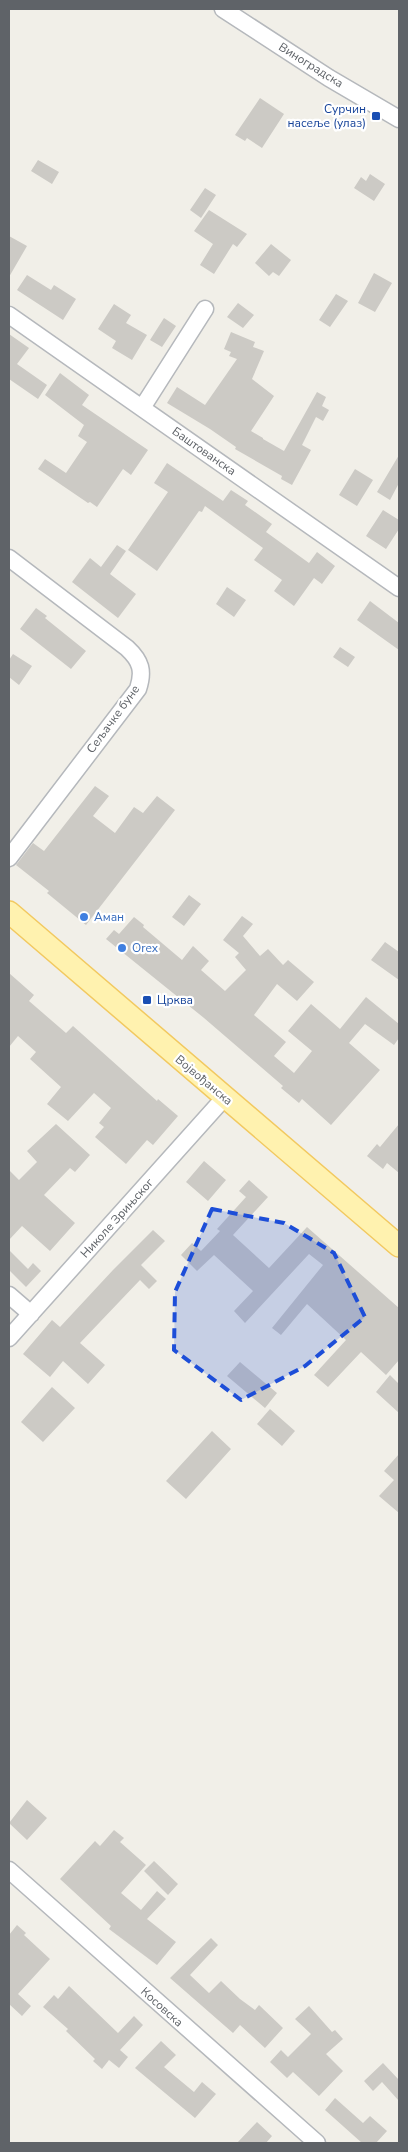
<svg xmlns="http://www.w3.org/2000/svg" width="408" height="2152" viewBox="0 0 408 2152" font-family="'Nunito Sans',sans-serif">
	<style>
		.building { fill: #cccac5 }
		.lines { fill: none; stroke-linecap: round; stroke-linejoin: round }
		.minor-casing { stroke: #b5b8bc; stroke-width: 19 }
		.major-casing { stroke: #f2c960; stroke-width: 24 }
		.minor { stroke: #fff; stroke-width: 16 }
		.major { stroke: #fff2af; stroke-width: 21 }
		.marked { fill: #1d4ed8; fill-opacity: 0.2; stroke: #1d4ed8; stroke-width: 4; stroke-dasharray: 10 6; stroke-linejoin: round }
		.transit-dot { fill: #1a4fb4; stroke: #fff; stroke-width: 2 }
		.shop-dot { fill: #3f7fe0; stroke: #fff; stroke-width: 2 }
		.labels { text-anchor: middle; stroke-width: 4.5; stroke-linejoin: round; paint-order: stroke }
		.street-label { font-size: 12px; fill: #5f6368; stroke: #fff }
		.transit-label { font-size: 12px; fill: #164399; stroke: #fff; text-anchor: end }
		.shop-label { font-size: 12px; fill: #366cbe; stroke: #fff; text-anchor: start }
	</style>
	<rect width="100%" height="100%" fill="#f1efe8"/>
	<path class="building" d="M260,98L284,114L262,148L247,138L245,141L235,135Z
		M38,160L59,172L52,184L31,171Z
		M370,174L385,184L374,201L354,188L361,177L366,181Z
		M205,188L216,195L201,218L190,210Z
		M209,210L247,234L237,247L233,244L214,274L200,265L213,244L194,231Z
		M9,236L27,246L9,277Z
		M271,244L291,260L279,276L273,272L269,276L255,263Z
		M374,273L392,283L375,312L358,303Z
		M27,275L51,290L54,285L76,299L63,320L17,290Z
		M336,294L348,301L330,327L319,320Z
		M238,303L254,315L243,328L227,317Z
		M114,304L131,315L126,323L147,335L132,360L112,348L116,341L98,329Z
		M164,318L176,326L162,347L150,340Z
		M231,332L255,342L253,347L264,351L252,379L274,396L251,431L263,438V439L284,451L317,392L326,397L322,406L329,410L323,421L316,417L302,445L311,450L292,485L281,479L282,476L235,449L236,447L210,429L167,403L177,387L205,405L237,359L229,356L231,352L224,349Z
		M9,334L29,348L17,364L47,385L38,399L9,379Z
		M60,373L89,395L82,405L148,450L131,475L123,469L97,507L90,502L88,503L38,469L45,459L66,473L87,442L78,436L84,425L45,395Z
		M399,455V483L390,500L377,492Z
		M167,463L223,501L231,490L248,501L245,505L272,524L266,532L309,563L317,552L335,566L322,584L314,578L294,606L274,591L282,580L254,560L263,548L205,506L202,512L199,511L157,571L128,550L168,492L154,483Z
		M355,469L373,480L357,506L339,495Z
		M383,510L399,520V529L386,549L366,536Z
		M117,545L126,551L110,574L136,594L118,618L72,582L90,558L101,567Z
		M227,587L246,600L234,617L216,604Z
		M370,601L399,623V650L357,620Z
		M36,608L47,616L45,618L86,651L71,669L20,629Z
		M340,647L355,657L348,667L333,657Z
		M13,654L32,666L19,685L9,677V660Z
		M95,786L109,796L93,816L115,833L134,807L143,813L157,796L175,810L86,925L47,893L49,891L16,865L33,843L44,851Z
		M189,895L201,904L184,926L172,917Z
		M242,916L253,924L243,936L260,956L268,949L283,965L288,960L314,982L297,1001L277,984L254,1015L286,1042L274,1056L294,1073L312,1051L288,1031L311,1004L340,1029L366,997L399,1024V1038L394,1045L365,1024L349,1043L380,1070L331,1125L302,1099L299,1103L281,1088L283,1086L204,1018L106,939L114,930L119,934L134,917L144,925L143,927L182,960L193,946L209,961L201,970L225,991L246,970L235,957L239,953L223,940Z
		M385,942L399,952V980L371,960Z
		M9,973L34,995L29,1001L66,1033L73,1026L157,1101L158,1099L178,1116L153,1145L147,1140L126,1164L95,1137L104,1127L99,1123L111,1108L94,1093L68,1121L47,1104L61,1087L30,1059L36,1052L18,1036L9,1047Z
		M56,1124L90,1155L75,1172L70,1168L44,1195L75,1223L50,1251L22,1226L9,1240V1170L19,1180L37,1162L27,1151Z
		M399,1124V1173L387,1163L383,1169L367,1156L377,1144L380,1147Z
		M204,1161L226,1180L208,1201L186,1182Z
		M249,1180L268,1197L233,1235L269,1268L307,1227L399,1308V1360L386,1375L361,1352L328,1387L314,1375L346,1340L307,1304L281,1335L272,1328L323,1265L309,1254L245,1323L234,1311L253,1291L214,1255L197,1271L181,1255L192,1243L201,1251L220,1231L217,1229L246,1197L239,1191Z
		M153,1230L165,1241L141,1265L157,1281L149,1289L140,1280L80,1343L105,1365L88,1384L63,1361L50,1377L23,1354L52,1320L60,1327L113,1270Z
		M9,1250L28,1269L33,1263L41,1271L26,1287L9,1270Z
		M240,1362L277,1393L265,1408L227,1376Z
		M390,1375L399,1384V1413L376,1392Z
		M52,1387L75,1408L43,1442L21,1422Z
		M270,1409L295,1431L282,1446L257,1424Z
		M212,1431L231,1449L186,1499L166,1481Z
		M399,1454V1513L379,1496L394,1480L384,1471Z
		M27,1800L47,1818L27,1840L9,1823Z
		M114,1830L124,1838L120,1842L146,1865L121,1893L141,1910L157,1891L166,1899L147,1919L176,1942L157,1965L109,1929L111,1926L60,1879L95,1841L100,1846Z
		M154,1861L178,1884L168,1895L144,1871Z
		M17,1925L26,1933L24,1935L50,1959L18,1994L31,2006L22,2016L9,2004V1935Z
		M211,1938L218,1945L190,1975L209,1993L221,1981L240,1999L255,2010L259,2005L283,2028L265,2048L240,2025L233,2033L170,1978Z
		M69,1986L118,2033L134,2016L143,2025L120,2050L128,2057L119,2068L109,2060L102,2069L93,2061L95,2059L66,2031L68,2029L43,2007L54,1995L58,1999Z
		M309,2006L332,2032L335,2030L343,2039L326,2054L343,2071L319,2096L293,2072L287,2078L270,2062L281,2050L288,2057L311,2034L295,2019Z
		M161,2041L176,2055L164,2067L194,2092L202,2082L216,2094L195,2118L135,2068Z
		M383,2063L399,2080V2101L382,2082L373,2091L364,2081Z
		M335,2098L363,2123L370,2116L387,2131L376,2143H362L325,2110Z
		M257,2122L272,2136L266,2143H237Z"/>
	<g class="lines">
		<defs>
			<path id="minor" d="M223,9L329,78L399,119
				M9,315L399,588
				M142,408L205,309
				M9,558L127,648C141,661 144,671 138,689L9,858
				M9,1295L31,1314
				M9,1338L225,1097
				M9,1870L317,2143"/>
			<path id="major" d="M9,912L399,1246"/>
		</defs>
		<use href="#minor" class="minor-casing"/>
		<use href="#major" class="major-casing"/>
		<use href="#minor" class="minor"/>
		<use href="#major" class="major"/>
	</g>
	<path class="marked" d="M212,1209L284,1223L334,1253L365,1317L305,1366L241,1400L174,1350L175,1292Z"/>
	<g class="transit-dot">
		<rect x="371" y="111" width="10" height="10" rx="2.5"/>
		<rect x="142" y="995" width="10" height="10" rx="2.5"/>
	</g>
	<g class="shop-dot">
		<circle cx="84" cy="917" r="5"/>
		<circle cx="122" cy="948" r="5"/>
	</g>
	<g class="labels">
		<g class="street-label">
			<text transform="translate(311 65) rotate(32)" y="4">Виноградска</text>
			<text transform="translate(204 451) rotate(35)" y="4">Баштованска</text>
			<text transform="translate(113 719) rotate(-54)" y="4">Сељачке буне</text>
			<text transform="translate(204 1080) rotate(40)" y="4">Војвођанска</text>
			<text transform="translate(117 1218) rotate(-48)" y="4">Николе Зрињског</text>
			<text transform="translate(162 2007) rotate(42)" y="4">Косовска</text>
		</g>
		<g class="transit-label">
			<text x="366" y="113">Сурчин<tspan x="366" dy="14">насеље (улаз)</tspan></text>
			<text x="157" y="1004" text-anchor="start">Црква</text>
		</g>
		<g class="shop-label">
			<text x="94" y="921">Аман</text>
			<text x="132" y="952">Orex</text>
		</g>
	</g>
	<rect width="408" height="2152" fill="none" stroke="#5f6368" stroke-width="20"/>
</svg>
